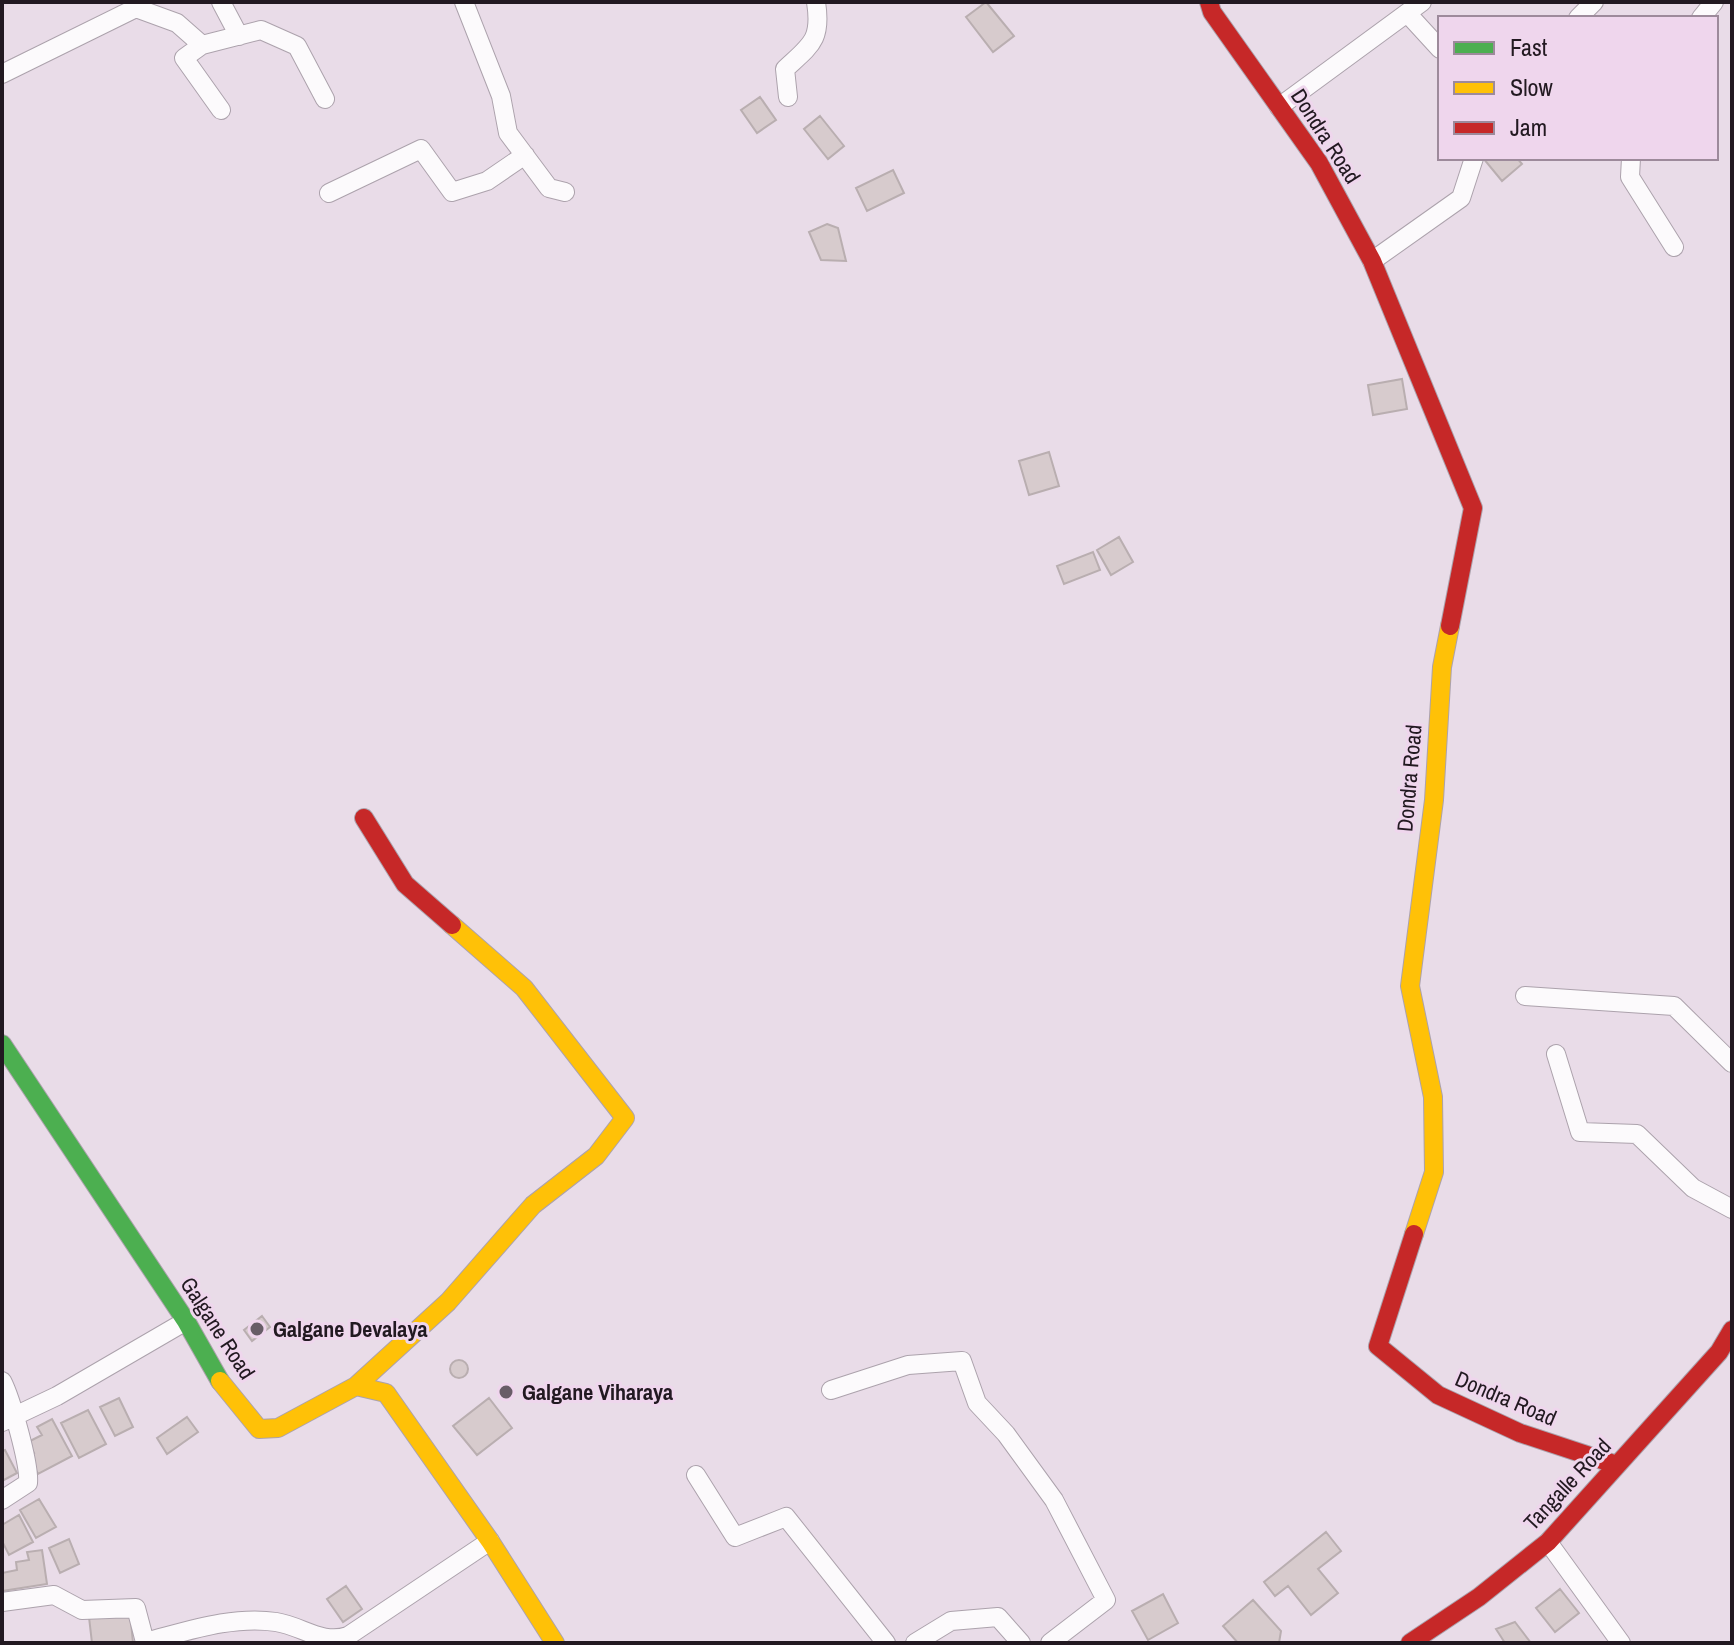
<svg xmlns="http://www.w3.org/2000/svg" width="1734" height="1645" viewBox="0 0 1734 1645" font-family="'Archivo Narrow',sans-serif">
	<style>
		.building { fill: #d7cbcd; stroke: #b9aeb0; stroke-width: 2 }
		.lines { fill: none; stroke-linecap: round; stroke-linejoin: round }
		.street-casing { stroke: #aca2ac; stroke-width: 20 }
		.fast-casing { stroke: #aca2ac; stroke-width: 20 }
		.slow-casing { stroke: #aca2ac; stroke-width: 20 }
		.jam-casing { stroke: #aca2ac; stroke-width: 20 }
		.street { stroke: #fcfafc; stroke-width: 18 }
		.fast { stroke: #4caf50; stroke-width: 18 }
		.slow { stroke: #ffc107; stroke-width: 18 }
		.jam { stroke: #c62828; stroke-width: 18 }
		.poi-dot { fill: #685d67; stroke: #efd6ed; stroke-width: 3 }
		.labels { text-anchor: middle; stroke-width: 6; stroke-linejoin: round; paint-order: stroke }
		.street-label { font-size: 22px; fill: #221921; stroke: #efd6ed }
		.poi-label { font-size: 22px; font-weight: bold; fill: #221921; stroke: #efd6ed; text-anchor: start }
	</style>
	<rect width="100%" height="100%" fill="#e9dce8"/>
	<path class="building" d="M986,2L1014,36L993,52L966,17Z
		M760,97L776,120L757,133L741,110Z
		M820,116L844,146L828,159L804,129Z
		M1483,158H1517L1522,164L1502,181Z
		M893,170L904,193L867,211L856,188Z
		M827,224L838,228L846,261L821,260L809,232Z
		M1402,379L1407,409L1373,415L1368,385Z
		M1049,452L1059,486L1029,495L1019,461Z
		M1119,537L1133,562L1111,575L1097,550Z
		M1093,552L1100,570L1064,584L1057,566Z
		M262,1316L270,1327L252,1341L244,1330Z
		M450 1369a9 9 0 1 1 18 0a9 9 0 1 1-18 0Z
		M119,1398L133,1427L115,1436L100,1407Z
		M489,1398L512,1428L477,1455L453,1426Z
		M88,1410L106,1444L79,1458L61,1423Z
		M187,1417L198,1432L167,1454L157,1438Z
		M52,1419L72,1456L38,1474L28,1456L34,1453L28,1442L42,1435L37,1427Z
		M5,1450L17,1473L2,1481V1451Z
		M39,1499L56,1527L36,1538L20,1510Z
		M19,1515L33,1542L9,1555L2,1541V1525Z
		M1326,1532L1341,1551L1318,1569L1338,1593L1311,1615L1288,1586L1275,1596L1264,1582Z
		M69,1539L79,1564L60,1573L49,1548Z
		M42,1550L47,1584L2,1591V1573L17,1570L16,1562L29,1560L27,1552Z
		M346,1586L362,1609L343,1622L327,1599Z
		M1560,1589L1579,1613L1555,1632L1536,1608Z
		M1163,1594L1178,1623L1148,1640L1132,1611Z
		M1253,1600L1281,1631L1279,1643H1238L1223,1626Z
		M130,1612L133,1643H92L89,1617Z
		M1515,1622L1531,1643H1505L1496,1629Z"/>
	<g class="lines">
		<defs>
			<path id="street" d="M221,2L239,36
				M464,2L501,96L508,133L549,188L565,192
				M1407,13L1440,49
				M1578,18L1594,2
				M1701,18L1714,2
				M202,45L184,58L221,110
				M2,74L136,8L177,23L202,45L261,30L297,46L325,99
				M788,97L785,69C811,45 822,40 816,2
				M1279,107L1422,2
				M1631,158L1630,177L1674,247
				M329,193L421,149L452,192L487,181L525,155
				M1372,261L1461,198L1474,158
				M1525,996L1674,1006L1732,1063
				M1556,1054L1580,1132L1637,1134L1693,1188L1732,1209
				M2,1381C11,1398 30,1465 28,1483L2,1500
				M831,1390L908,1365L962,1361L977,1403L1006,1434L1054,1500L1106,1600L1050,1643
				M2,1422L57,1396L186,1321
				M696,1475L735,1537L786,1517L886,1643
				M1548,1542L1621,1643
				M2,1602L54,1595L82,1610L136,1608L145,1642C185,1632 233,1615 276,1622C302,1626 322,1645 348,1636L490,1541
				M915,1643L951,1621L998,1617L1021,1643"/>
			<path id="fast" d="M2,1044L186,1321L220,1381"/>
			<path id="slow" d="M1414,1234L1434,1172L1433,1097L1410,986L1434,800L1442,667L1450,626
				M220,1381L259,1429L278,1428L356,1386L386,1393L490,1541L555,1643
				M356,1386L448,1302L533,1205L596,1156L625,1118L524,988L452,925"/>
			<path id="jam" d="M1209,2L1212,12L1319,163L1372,261L1473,508L1450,626
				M364,818L405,884L452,925
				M1414,1234L1378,1346L1438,1395L1520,1433L1617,1465
				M1410,1643L1479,1597L1548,1542L1719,1352L1732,1330"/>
		</defs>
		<use href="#street" class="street-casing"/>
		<use href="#fast" class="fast-casing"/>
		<use href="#slow" class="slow-casing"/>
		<use href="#jam" class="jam-casing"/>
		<use href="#street" class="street"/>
		<use href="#fast" class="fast"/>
		<use href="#slow" class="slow"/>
		<use href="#jam" class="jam"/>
	</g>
	<g class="poi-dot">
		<circle cx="257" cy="1329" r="8"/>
		<circle cx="506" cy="1392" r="8"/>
	</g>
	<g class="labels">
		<g class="street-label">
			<text transform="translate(1326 136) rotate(57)" y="8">Dondra Road</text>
			<text transform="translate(1409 778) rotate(-85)" y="8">Dondra Road</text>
			<text transform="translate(218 1328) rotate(57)" y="8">Galgane Road</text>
			<text transform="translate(1506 1398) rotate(23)" y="8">Dondra Road</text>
			<text transform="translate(1567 1484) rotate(-47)" y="8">Tangalle Road</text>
		</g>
		<g class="poi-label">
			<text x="273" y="1337">Galgane Devalaya</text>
			<text x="522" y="1400">Galgane Viharaya</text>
		</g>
	</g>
	<rect width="1734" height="1645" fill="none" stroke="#221921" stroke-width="8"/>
	<rect x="1438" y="16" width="280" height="144" fill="#efd6ed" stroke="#9d8a9b" stroke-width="2"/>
	<rect x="1454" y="42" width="40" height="12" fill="#4caf50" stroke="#9d8a9b" stroke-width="2"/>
	<text x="1510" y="56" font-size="24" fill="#221921">Fast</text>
	<rect x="1454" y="82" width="40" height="12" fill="#ffc107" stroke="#9d8a9b" stroke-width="2"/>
	<text x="1510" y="96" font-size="24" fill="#221921">Slow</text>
	<rect x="1454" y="122" width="40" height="12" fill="#c62828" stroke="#9d8a9b" stroke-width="2"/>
	<text x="1510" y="136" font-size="24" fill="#221921">Jam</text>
</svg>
